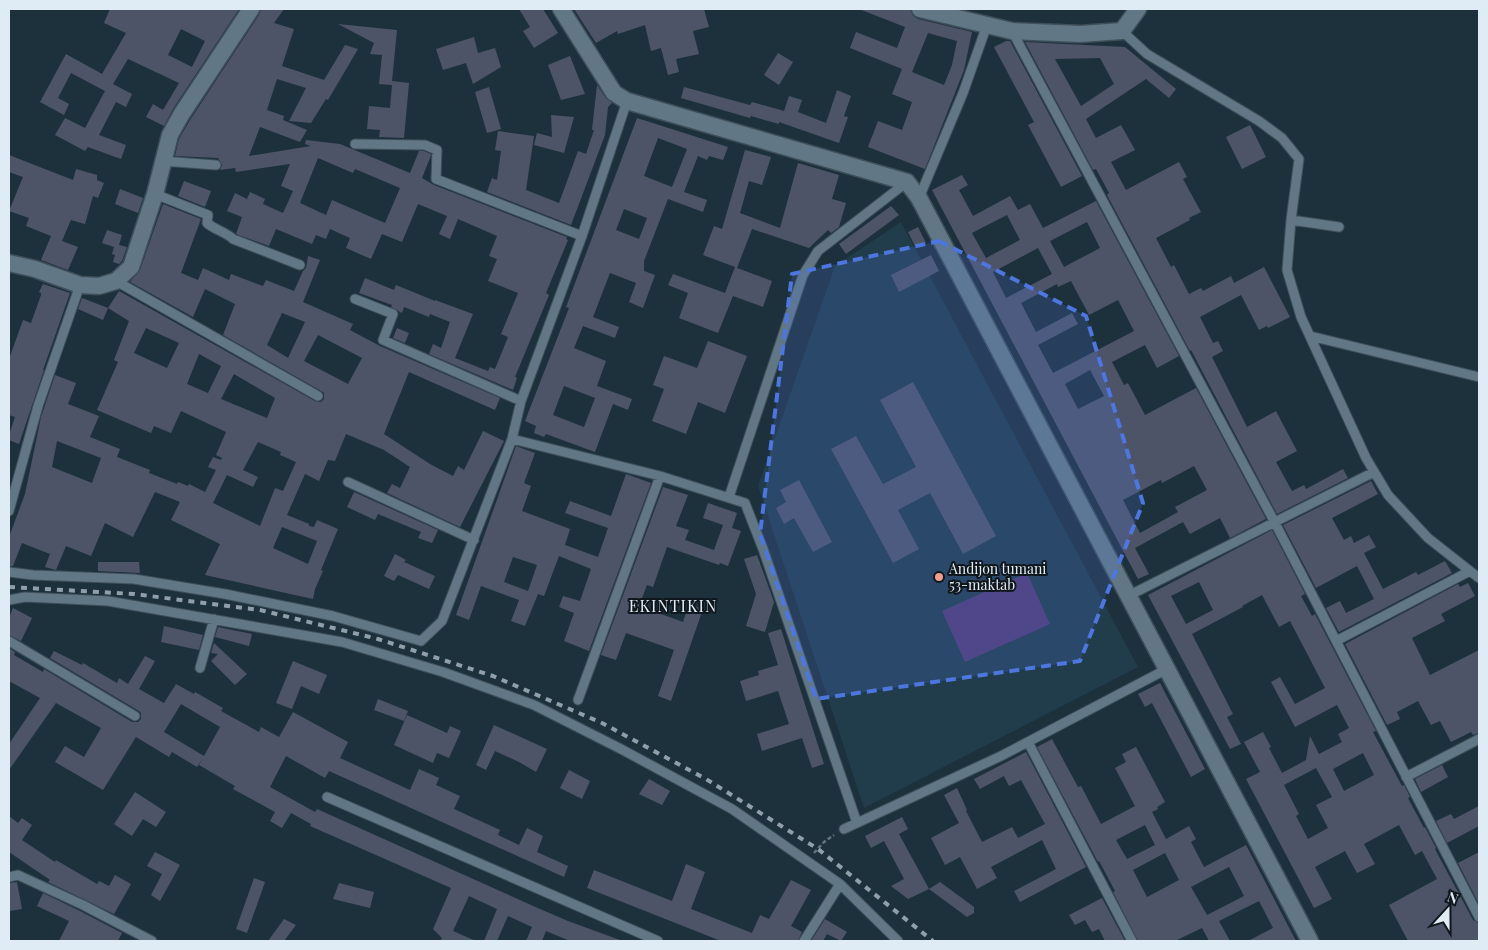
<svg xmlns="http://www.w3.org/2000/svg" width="1488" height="950" viewBox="0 0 1488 950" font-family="'Playfair Display',serif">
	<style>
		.built { fill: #213c4b }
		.green { fill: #513b76 }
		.building { fill: #4d5468; fill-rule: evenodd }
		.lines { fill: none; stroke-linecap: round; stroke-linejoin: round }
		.lane-casing { stroke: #3f4f5a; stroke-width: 11 }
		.street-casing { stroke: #3f4f5a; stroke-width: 19 }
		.path { stroke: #647580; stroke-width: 2.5; stroke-dasharray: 4 2.5; stroke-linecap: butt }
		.lane { stroke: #617785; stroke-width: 9 }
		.street { stroke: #617785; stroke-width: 16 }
		.rail { stroke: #909fa9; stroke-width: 4; stroke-dasharray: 6 6; stroke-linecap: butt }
		.marked { fill: #4e76df; fill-opacity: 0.2; stroke: #4e76df; stroke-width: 4; stroke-dasharray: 10 6; stroke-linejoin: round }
		.poi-dot { fill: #f49d8b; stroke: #0f171d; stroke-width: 2 }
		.labels { text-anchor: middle; stroke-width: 4; stroke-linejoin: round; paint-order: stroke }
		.poi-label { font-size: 14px; fill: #e0ecf5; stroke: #0f171d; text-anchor: start }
		.quarter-label { font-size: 16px; letter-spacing: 1px; fill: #e0ecf5; stroke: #0f171d }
	</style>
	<rect width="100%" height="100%" fill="#1d313d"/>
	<path class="built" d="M901,222L1138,667L864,808L758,486L835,266Z"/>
	<path class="green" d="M1027,573L1050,624L965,662L942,611Z"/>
	<path class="building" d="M110,9H239L173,109L164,126L146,117L153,104L163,110L179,83L128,59L113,84L132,94L126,107L116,102L99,135L126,145L121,159L88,147L85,151L55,135L65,118L85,128L105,91L71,73L58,98L69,104L64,115L40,102L66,54L102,74L126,33L104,23ZM181,29L205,41L192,67L168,55Z
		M261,9H284L274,23L294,29L282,66L324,80L345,45L358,49L328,100L326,99L311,123L289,121L306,88L277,79L267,110L284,116L283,120L307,130L300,142L260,127L249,156L311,146L305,144L306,140L340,144L410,173L419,151H424L431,154L430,158L422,178L434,185L567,237L566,239L568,240L546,293L549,295L515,377L517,378L513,390L429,354L433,344L441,348L450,322L430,314L429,317L404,307L402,313L391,307L392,305L359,293L365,278L394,290L396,285L435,301V300L473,314L455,358L488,371L490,367L495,369L508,337L501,334L518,293L488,281L497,259L489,256L497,236L458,219L450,239L439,234L447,216L418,204L402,242L382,234L371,259L346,248L350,238L330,229L326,239L316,235L312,244L276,229L269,246L236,234L242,217L227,211L235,193L247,199L250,192L265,199L263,204L283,213L293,191L281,186L290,164L236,172L235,168L220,170L222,165L218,158L175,156L179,139L190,120L259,15ZM318,158L353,173L355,169L400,188L385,223L332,200L326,215L300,203Z
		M519,9H543L558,33L534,48L523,31L530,27Z
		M574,9H704L709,27L693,31L699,54L676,59L679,72L668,75L661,48L651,51L645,25L618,34L617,31L596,43Z
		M859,9H910L913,16L918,19L972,32L964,70L925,169L868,147L878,121L902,130L912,102L892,94L902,69L850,48L856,32L897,48L905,27ZM928,33L957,41L952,65L944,85L912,72Z
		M338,24L397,30L392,81L409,83L404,138L379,137L380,130L367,129L369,106L390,108L392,85L379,84L382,55L370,54L374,43Z
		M474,37L478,53L495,48L501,67L473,84L466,63L443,70L436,49Z
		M1006,41H1010L1082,176L1061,187L1028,125L1034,122L994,47Z
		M1025,42L1125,47L1176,89L1169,98L1146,79L1086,119L1096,138L1121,125L1135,150L1111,162L1126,190L1179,162L1187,177L1183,179L1201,212L1189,218L1190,220L1156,238L1171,267L1174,265L1189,294L1201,288L1203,291L1231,276L1234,283L1264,267L1290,317L1268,328L1267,326L1259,330L1241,295L1200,317L1213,343L1218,341L1223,351L1212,357L1247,427L1276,411L1297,451L1276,462L1292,491L1304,485L1306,489L1343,469L1348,478L1277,514L1191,350L1190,351L1107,195L1109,193L1096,169L1093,170ZM1100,58L1114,84L1081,106L1055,59Z
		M778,53L793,62L779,85L764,75Z
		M570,56L585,94L561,100L548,65Z
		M597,85L606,98L612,103L608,107L605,135L571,225L487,192L492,178L497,180L501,151L495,150L498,131L534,136L526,190L559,203L578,151L586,154L594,130H592Z
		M489,87L501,129L487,133L475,92Z
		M684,87L750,105L752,102L784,111L789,96L802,100L798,112L826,123L837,90L851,96L844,116L848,117L839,143L779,122V124L751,116L752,113L750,118L681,98Z
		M551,115L574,117L564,153L534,145L537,133L552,137Z
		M637,118L728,147L723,160L709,156L707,160L698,156L684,192L707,200L703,212L668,199L644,261V271L655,275L643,308L629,302L636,283L610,273L593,317L619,327L615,338L583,326L574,348L606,361L597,386L632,399L628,410L613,404L595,452L546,434L544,437L534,433L536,426L525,421L569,308L566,307ZM658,138L687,149L672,187L644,176ZM624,209L647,218L639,239L616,230ZM564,386L595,398L584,427L553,415Z
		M1250,125L1266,157L1242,169L1226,137Z
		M745,150L771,157L762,185L749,181L740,213L780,228L798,163L839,175L832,199L846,203L839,227L831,233L828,230L809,248L752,229L737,268L772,281L763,307L733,296L718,333L679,318L688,293L668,285L673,274L725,293L735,267L703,255L714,226L722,229Z
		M9,155L73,180L76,169L97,175V180L104,183L98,198L93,196L85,224L71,220L67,229L62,241L78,247L68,270L41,260L51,236L26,226L29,218L9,211L23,177L9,172Z
		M962,175L968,185L959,190L973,216L1010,196L1018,210L1030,204L1043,228L1096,201L1179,356L1157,368L1145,345L1112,362L1124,385L1128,383L1145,415L1196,388L1266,519L1230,538L1220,518L1190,534L1183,522L1135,548L1149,574L1138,579L932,190ZM1007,215L1020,240L986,258L972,233ZM1087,222L1100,248L1064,267L1050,241ZM1038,248L1052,274L1006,298L993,272ZM1071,281L1089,315L1118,300L1134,331L1053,373L1038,345L1078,324L1072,313L1036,332L1021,303L1057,284L1058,287ZM1090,370L1104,396L1078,409L1065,384ZM1194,466L1207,490L1175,507L1178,512L1140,533L1123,500L1161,480L1162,483Z
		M184,181L211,191L205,207L178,196Z
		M120,189L143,198L138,213L115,204Z
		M163,204L201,219L181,273L198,280L203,268L229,280L231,274L263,286L266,280L294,291L303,271L306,268L308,256L320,260L303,302L353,324L350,330L380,346L500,398L495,410L409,372L384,434L430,464L453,476L458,466L464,470L483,431L504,441L460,527L387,493L392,484L400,488L410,467L384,450L346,434L335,461L328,460L319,481L305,474L287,515L309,524V526L314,527L317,520L338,529L321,570L323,571L315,589L313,599L205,575L220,544L171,520L180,502L155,492L133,537L105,523L91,556L66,546L56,570L52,569L45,567L50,554L22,543L13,566H9V537L25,494L41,417L55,375L76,383L68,404L99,416L90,437L120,449L117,457L150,470L149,473L177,484L178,482L188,486L189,484L205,492L216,470L208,467L213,457L221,460L222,458L216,455L226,432L181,411L171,433L154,426L151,433L97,410L118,362L114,360L129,321L108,308L119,291L315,401L321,402L324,399V393L321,391L223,335L235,304L205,289L193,317L130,282L140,270ZM282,313L305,322L288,358L267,345ZM146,328L179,343L167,368L134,353ZM318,335L362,358L348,384L304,361ZM199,354L221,366L208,393L187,384ZM234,374L275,398L267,418L221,399ZM57,441L101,458L92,483L52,467ZM258,442L281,452L280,455L296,462L283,491L275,488L260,526L213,503L227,475L253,487L258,477L243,470ZM282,527L317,541L308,564L273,548Z
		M891,206L899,215L846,254L839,244Z
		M918,227L926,243L916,248L908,232Z
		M107,230L122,235L119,245L127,247L122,261L119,264L113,262L115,255L112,254L114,247L102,243Z
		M931,255L939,271L899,292L891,275Z
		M43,284L70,293L43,370H44L19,444L9,440V435L15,417L9,415V359L23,320L31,323L41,295V293L39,292Z
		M82,298L108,308L103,320L78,309Z
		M397,328L409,333L405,343L393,338Z
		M708,341L747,356L725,413L698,402L686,434L652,421L664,389L653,385L664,356L697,368Z
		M913,382L996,536L963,554L930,493L898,510L919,549L893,563L831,449L856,436L883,484L916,467L880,400Z
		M516,446L535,453L524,483L531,486L522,511L570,529L565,545L598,557L608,528L565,513L570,501L611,516L626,474L651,483L589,651L564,641L574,613L559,607L563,596L580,601L591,569L559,556L544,596L538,594L525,626L511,621L519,600L481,586L469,620L456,615ZM513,557L537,565L528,591L504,582Z
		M799,480L832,542L813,552L794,518L784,524L776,508L786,502L780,490Z
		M1371,481L1378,494L1332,518L1344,540L1351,536L1354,543L1369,535L1376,547L1364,553L1383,589L1416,572L1418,575L1445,561L1452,573L1339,632L1326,608L1340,601L1346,613L1374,599L1357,566L1316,588L1283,525Z
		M663,487L688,495L676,526L689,530L685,540L714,550L723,525L703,518L708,503L737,513L732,528L741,531L728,566L720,563L719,565L667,547L653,587L647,585L639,606L683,622L689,604L703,609L671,701L658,696L674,650L626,633L616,660L601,655Z
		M354,492L438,530L432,543L418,538L421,532L378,514L375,520L347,507Z
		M1272,530L1305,594L1301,596L1312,616L1315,614L1376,731L1373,732L1402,786L1404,785L1410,797L1408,798L1424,828L1425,827L1436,848L1435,849L1473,920L1479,923V941H1408L1389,905L1437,879L1422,851L1415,855L1399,825L1364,844L1375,864L1357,873L1345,851L1315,867L1332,899L1314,908L1246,779L1260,772L1244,742L1263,732L1271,747L1269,748L1282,773L1306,760L1310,736L1319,754L1342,742L1338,734L1349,728L1337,705L1295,727L1271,682L1280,677L1295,704L1325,688L1290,621L1279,627L1262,595L1242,606L1243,607L1192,634L1233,714L1227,717L1241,744L1230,749L1148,595ZM1199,582L1213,610L1186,624L1171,596ZM1363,753L1374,775L1344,791L1333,769ZM1316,768L1332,797L1316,805L1328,828L1308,839L1296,816L1299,814L1284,785Z
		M395,554L406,560L404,562L435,576L429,589L398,575L394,581L384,576Z
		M757,555L774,602L765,632L746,626L756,594L744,559Z
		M98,562H139L140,573L98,571Z
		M1468,583L1475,596L1441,614L1445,621L1412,638L1430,675L1479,650V733L1473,735L1471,732L1451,742L1440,721L1431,725L1418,701L1397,712L1400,719L1387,725L1345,644L1458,584L1460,587Z
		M13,608L32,618L21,641L9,635V618Z
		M164,626L203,635L199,650L161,642Z
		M218,627L252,634L249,646L215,637Z
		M781,629L824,764L812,768L802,738L762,751L757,734L789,724L778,691L746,701L740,681L759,675L758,671L778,665L768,633Z
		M214,643L247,674L235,685L211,661L218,654L211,653Z
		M9,648L15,652L14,655L43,672L44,669L132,722H138L141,719V713L139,711L50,658L54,651L82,665L83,663L117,683L119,678L128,684L145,656L155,661L139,689L164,703L176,684L194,694L195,692L223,708L221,711L259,732L261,727L279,737L293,712L348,742L340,758L410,790L419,769L439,778L436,785L460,796L454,809L500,830L498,835L519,845L527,828L543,836L537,852L568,866L564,877L329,771L325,778L286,756L270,787L315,812L317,809L540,909L568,921L620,940L619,941H570L546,931L542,941H526L532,927L508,916L497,941H484L497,909L469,896L453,931L476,941H440L442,938L433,929L451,888L310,826L311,824L291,813L282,828L270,821L275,812L233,789L235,786L199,765L203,758L197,767L172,752L169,757L136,737L103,790L55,762L65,746L84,757L101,728L56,703L9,770V744L40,698L9,681ZM181,704L220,727L204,756L164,732Z
		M293,661L327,675L319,694L301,686L292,709L276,703Z
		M1160,683L1205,769L1191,777L1152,703L1145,707L1138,694Z
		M378,699L408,711L404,721L374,710Z
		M407,715L447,733L450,726L461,731L449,758L437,753L433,763L394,745Z
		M494,725L547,749L536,772L519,762L495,751L486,770L476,765Z
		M1052,739L1078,787L1081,786L1101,824L1135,806L1115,768L1126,762L1122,754L1136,747L1165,802L1157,807L1158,809L1152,812L1166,839L1189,826L1196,839L1191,842L1204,867L1246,845L1296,941H1248L1273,928L1259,901L1219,921L1230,941H1209L1202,928L1175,941H1138L1113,892L1115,891L1099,861L1098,862L1037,747ZM1145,825L1155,845L1127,859L1116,840ZM1165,853L1179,880L1147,897L1133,870ZM1229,867L1244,896L1207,915L1191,887Z
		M1026,752L1086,867L1020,902L1014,891L1056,869L1042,840L991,867L997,878L977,889L960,857L945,865L931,838L959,823L944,795L957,788L967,810L966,811L982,842L1012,827L1018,838L1045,824L1021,780L1009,786L1004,776L980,789L974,779Z
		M1442,765L1448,777L1421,792L1415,779Z
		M569,770L590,781L582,799L560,788Z
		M649,779L670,791L662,805L639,794Z
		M135,792L166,812L156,827L143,819L132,836L114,824Z
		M1479,806V826L1447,843L1436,821L1451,814L1454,819Z
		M9,816L18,823L22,818L32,825L22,840L55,862L56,860L97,884L99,881L109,886L115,875L131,884L114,914L48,882L50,880L9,852Z
		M902,817L908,829L899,834L929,889L908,899L891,886L904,879L884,841L871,848L865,836Z
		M155,852L180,865L160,901L151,895L162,874L147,866Z
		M1479,852V904L1458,863Z
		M686,864L705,872L691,909L752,933L760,915L769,919L791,880L811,890L791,926L802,932L798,941H721L587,888L594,870L672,901Z
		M254,878L265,882L247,933L236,929Z
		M17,882L22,909L10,911L9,883Z
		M940,882L974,907V913L967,917L929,889Z
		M339,883L374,892L370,908L333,899Z
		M43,893L80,911L122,933L118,941H59L69,921L37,906Z
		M1102,898L1125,941H1105L1099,929L1092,932L1085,920L1075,925L1069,915Z
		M284,919L296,925L284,941H268Z
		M825,919L847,932L841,941L827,934L823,941H811Z"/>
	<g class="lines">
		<defs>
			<path id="lane" d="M1012,31L1274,521L1479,917
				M1122,31L1147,54L1259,121L1282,138L1299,159L1291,220L1287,270L1301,317L1366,458L1388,495L1428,538L1470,571
				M627,101L582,236L521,401L512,439L660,476L745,503L763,549L857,823
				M355,144L425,145L437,150L436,179L582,236
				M162,161L216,165
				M155,194L208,215L207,223C215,230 226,232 233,239L300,265
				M919,198L963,93L987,25
				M1291,220L1339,227
				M116,281L318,396
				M355,299L393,314L383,340L521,401
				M1310,336L1479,377
				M348,482L474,540
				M729,497L803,275L818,251L907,182
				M9,511L38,406L80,285
				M9,572L33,575L134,579L225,594L333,616L421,641L442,621L512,439
				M1128,596L1374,472
				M9,600L25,597L108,601L342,642L443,672L534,705L621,749L732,809L840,884L804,941
				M9,641L135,716
				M1336,641L1470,571L1479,578
				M200,668L214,619
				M578,700L660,476
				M1028,742L1132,941
				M1406,777L1479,739
				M327,797L658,941
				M844,829L1001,756L1167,669
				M9,877L18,875L83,905L152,941
				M840,884L898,941"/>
			<path id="street" d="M561,9L614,93L627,101L907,182L919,198L1310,941
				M920,9L1012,31L1080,34L1122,31L1138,9
				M9,263L35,269L80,285L99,286L116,281L131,267L155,194L170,135L181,115L251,9"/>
		</defs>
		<use href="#lane" class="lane-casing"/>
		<use href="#street" class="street-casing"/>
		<path class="path" d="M814,853L824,842L834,835"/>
		<use href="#lane" class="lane"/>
		<use href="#street" class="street"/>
		<path class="rail" d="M9,587L134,594L260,610L378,639L493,676L602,723L706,779L818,849L933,941"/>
	</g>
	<path class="marked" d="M939,241L1086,316L1143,503L1080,661L816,699L760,534L792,274Z"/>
	<circle class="poi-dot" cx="939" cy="577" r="5"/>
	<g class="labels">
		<g class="poi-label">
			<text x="949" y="574">Andijon tumani<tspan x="949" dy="16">53-maktab</tspan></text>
		</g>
		<g class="quarter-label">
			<text x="673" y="612">EKINTIKIN</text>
		</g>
	</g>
	<rect width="1488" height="950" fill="none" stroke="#e0ecf5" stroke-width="20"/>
	<g transform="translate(1448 910) rotate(21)" stroke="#0f171d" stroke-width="4" paint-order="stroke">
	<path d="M0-4L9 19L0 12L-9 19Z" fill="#e0ecf5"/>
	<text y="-8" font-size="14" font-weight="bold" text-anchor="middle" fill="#e0ecf5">N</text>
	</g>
</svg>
